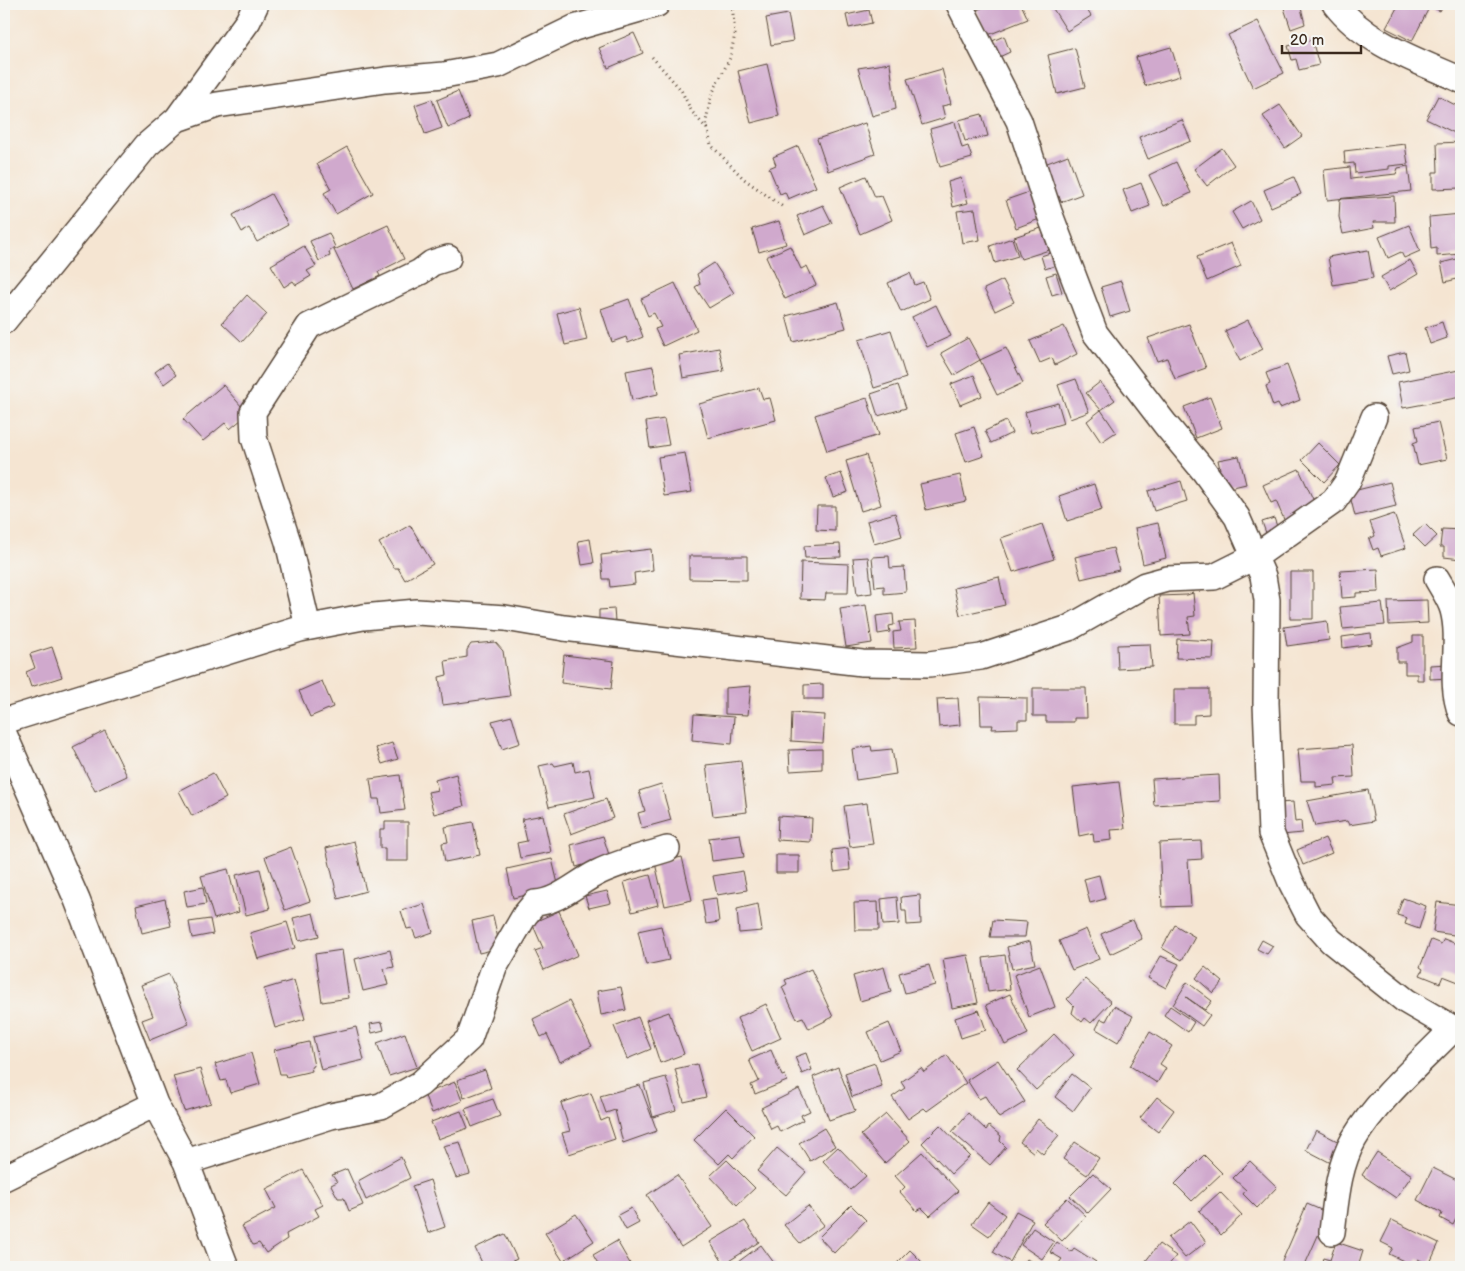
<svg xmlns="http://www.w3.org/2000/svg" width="1465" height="1271" viewBox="0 0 1465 1271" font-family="'Balsamiq Sans',sans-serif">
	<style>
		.building { fill: #d0a9cd }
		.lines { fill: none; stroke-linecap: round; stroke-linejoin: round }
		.minor-casing { stroke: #574639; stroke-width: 28 }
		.path { stroke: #574639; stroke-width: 3; stroke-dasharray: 1 4; stroke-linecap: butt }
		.minor { stroke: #fff; stroke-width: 25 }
	</style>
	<rect width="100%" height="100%" fill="#f6f6f2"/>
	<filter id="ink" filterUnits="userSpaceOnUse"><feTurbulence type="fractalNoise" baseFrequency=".02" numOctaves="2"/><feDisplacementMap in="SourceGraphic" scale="10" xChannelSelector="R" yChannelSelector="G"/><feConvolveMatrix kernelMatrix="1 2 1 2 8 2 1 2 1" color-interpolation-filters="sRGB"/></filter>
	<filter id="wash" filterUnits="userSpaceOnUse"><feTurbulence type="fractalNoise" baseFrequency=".0096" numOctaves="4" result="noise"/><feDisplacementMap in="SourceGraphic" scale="20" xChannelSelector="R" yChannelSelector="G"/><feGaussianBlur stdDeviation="1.12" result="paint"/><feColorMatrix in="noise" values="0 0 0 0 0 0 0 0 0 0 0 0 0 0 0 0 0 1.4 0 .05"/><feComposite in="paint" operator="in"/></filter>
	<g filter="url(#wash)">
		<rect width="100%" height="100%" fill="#f5e5d2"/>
		<g id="blocks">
			<path class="building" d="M985,4H1021L1028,19L988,35L977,10L986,6Z
				M1050,4H1083L1091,16L1067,31Z
				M1297,4H1300L1305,24L1291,29L1284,8Z
				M1399,4H1444L1440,11L1430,6L1412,41L1386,28Z
				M869,10L872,23L849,28L846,15Z
				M788,14L793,41L771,45L766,18Z
				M1258,21L1284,73L1253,88L1228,35Z
				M634,33L643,53L608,68L599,48Z
				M1004,36L1010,52L997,58L990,42Z
				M1312,40L1319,65L1299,70L1296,59L1292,60L1288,46Z
				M1171,47L1180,76L1145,86L1136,57Z
				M1075,48L1085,87L1057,94L1048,55Z
				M890,63L896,109L872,116L858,68Z
				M767,64L779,116L751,123L738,71Z
				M942,69L951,104L942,106L945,118L922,125L907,79Z
				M458,91L469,119L448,128L437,100Z
				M1438,96L1461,108V136L1426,119Z
				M432,99L442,128L425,134L415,105Z
				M1280,105L1302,136L1285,148L1263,116Z
				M982,114L988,136L965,141L959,120Z
				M1182,120L1191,141L1148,159L1139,137Z
				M955,122L962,148L968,146L972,158L940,167L930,129Z
				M865,123L875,154L828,171L817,139Z
				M1461,142V188L1433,189V172H1438L1437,143Z
				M1405,144L1408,164L1389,166V169L1355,173L1354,163L1345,164L1344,151Z
				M798,146L816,187L788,199L785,192L780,194L769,168L776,165L773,157Z
				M347,147L373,193L336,214L324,193L331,189L317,164Z
				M1222,148L1234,165L1207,186L1194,169Z
				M1068,155L1082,194L1061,202L1059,196L1054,198L1042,165Z
				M1176,162L1191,193L1164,206L1149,175Z
				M1408,166L1411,191L1327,200L1324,170L1350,167L1351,179L1396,174L1398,168Z
				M866,176L875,197L882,196L892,220L860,234L840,187Z
				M1294,177L1301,194L1271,207L1264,190Z
				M961,178L968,203L953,207L948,182Z
				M1141,183L1150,206L1132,213L1123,190Z
				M1032,191L1042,218L1016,228L1006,200Z
				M271,194L288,225L257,242L249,228L242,232L233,215Z
				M1394,196L1395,222H1373L1374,228L1343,234L1339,217L1340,199Z
				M1251,201L1260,219L1242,229L1232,212Z
				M823,205L832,223L805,235L797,216Z
				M975,209L980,240L962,243L957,211Z
				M1461,214V254L1437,256V248L1431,249L1429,217Z
				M779,221L786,244L759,252L752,229Z
				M388,225L404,259L378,272L380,276L353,289L334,250Z
				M1409,225L1420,251L1404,258L1401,252L1388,258L1379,237Z
				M1041,228L1049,250L1021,259L1014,237Z
				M329,233L335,247L329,252L330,256L319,261L310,241Z
				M1012,238L1018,256L995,263L990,246Z
				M1231,243L1241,266L1207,281L1197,257Z
				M304,246L316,266L307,271L311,276L296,285L293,281L284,287L271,265Z
				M790,246L801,269L807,266L816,285L785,299L766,257Z
				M1368,250L1373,278L1333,285L1328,257Z
				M1050,253L1054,266L1045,269L1041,256Z
				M1461,258V278L1445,282L1441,263Z
				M1410,260L1418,274L1389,291L1381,277Z
				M714,263L734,293L709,308L695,287L700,284L697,274Z
				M910,273L915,285L923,282L930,299L901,312L888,283Z
				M1056,273L1062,292L1052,295L1046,276Z
				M1003,280L1014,302L995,311L984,289Z
				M1121,281L1130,311L1110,317L1101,287Z
				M675,283L697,330L663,346L655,329L661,327L654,313L648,316L641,299Z
				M247,295L267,314L242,342L222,323Z
				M629,299L643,337L628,343L626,337L612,342L601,309Z
				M838,302L846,328L793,342L786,316Z
				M936,305L951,336L927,347L912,317Z
				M579,307L587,340L565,345L557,313Z
				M1248,320L1263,349L1240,361L1225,331Z
				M1442,322L1447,338L1430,344L1425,328Z
				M1189,324L1206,368L1175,379L1167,358L1157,361L1148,338Z
				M1064,326L1077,354L1055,365L1052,358L1040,363L1030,341Z
				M891,330L906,378L874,388L859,340Z
				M968,338L980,360L954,375L941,353Z
				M719,348L724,371L683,378L679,355Z
				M1006,348L1023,383L997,395L980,360Z
				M1405,352L1409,370L1392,374L1387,356Z
				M167,363L176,375L164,384L155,372Z
				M1287,365L1300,400L1280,408L1278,404L1273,406L1266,386L1270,384L1266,373Z
				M653,366L658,394L632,400L626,371Z
				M1459,370L1461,397L1403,408L1398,382Z
				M974,375L982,396L960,405L951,384Z
				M1076,379L1089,412L1070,419L1058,385Z
				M1100,382L1115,400L1101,410L1086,393Z
				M223,385L248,414L230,429L225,423L203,441L183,419Z
				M898,385L906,408L878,416L871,394Z
				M759,388L763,399L770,398L776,420L708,438L699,404Z
				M1210,397L1222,428L1196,438L1184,407Z
				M867,398L879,435L827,451L815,415Z
				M1058,403L1064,423L1031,433L1025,412Z
				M1101,410L1116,432L1101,442L1087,421Z
				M664,419L669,445L650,448L646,422Z
				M1006,421L1012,433L991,443L985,431Z
				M1438,422L1447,459L1418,465L1413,443L1418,441L1415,427Z
				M974,427L984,456L966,462L956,433Z
				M1318,443L1340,465L1324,482L1302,460Z
				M685,453L692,492L664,496L658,457Z
				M866,455L881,505L861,511L846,461Z
				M1239,456L1246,484L1221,490L1216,471L1220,469L1218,460Z
				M1299,469L1318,510L1286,524L1276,501L1271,503L1263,485Z
				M841,473L848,492L833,497L826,478Z
				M960,475L966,501L926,510L920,484Z
				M1181,481L1187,501L1154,511L1148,491Z
				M1390,482L1396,506L1355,516L1349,492Z
				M1094,484L1102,510L1067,521L1059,496Z
				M817,506H835V531L816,530Z
				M895,513L902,536L874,544L867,521Z
				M1394,514L1406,548L1381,556L1378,548L1373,550L1369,539L1375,536L1370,522Z
				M1274,518L1278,529L1266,533L1262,522Z
				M1158,523L1166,558L1143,564L1135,528Z
				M1042,524L1054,559L1013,572L1001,538Z
				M1425,524L1437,536L1425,547L1413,535Z
				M410,525L433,564L405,580L398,568H394L379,543Z
				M1442,529L1461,530V559L1444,557V547H1440Z
				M590,539L594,563L582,565L578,541Z
				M840,544L841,557L805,558L804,546Z
				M1113,548L1119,570L1081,579L1075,557Z
				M651,549L653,570L634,573L635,584L610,587L609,579H603L601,555Z
				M689,556H747V580L689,579Z
				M889,556L890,568L904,567L906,592L884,594V586L875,587L872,557Z
				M868,557L872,593L857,595L853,558Z
				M801,562L849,564L848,593H826L825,600L800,599Z
				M1378,569L1379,592L1356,593V597L1342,598L1340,571Z
				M1290,572H1313V619H1290Z
				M999,577L1005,605L960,615L954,588Z
				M1193,593L1195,616L1188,617L1190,634L1161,636L1159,596L1187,595Z
				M1427,600L1428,623L1389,625L1388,601Z
				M1382,603L1385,625L1343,629L1340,607Z
				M866,605L872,643L846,647L840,609Z
				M614,609L615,621L599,622V610Z
				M893,614L894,625L889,626L890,632L878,634L876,616Z
				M915,621L917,647L894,648L893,632L901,631L899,622Z
				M1327,621L1329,640L1287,646L1284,627Z
				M1371,633L1372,644L1343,648L1342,637Z
				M1413,636H1423V680H1417V674H1405V662H1397V648L1413,642Z
				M1177,639L1214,641L1213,659L1176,658Z
				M495,642L503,651L510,696L443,705L439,677L447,675L445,661L467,657V650L471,644Z
				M1150,644L1152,667L1118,669L1117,645Z
				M52,647L62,677L31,687L26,672L35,668L30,654Z
				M564,655L614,661L611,689L561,683Z
				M1449,664V678L1430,679V665Z
				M322,681L333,707L310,717L299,691Z
				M823,684V699H804V685Z
				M751,686L748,715L725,714V688Z
				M1033,688H1086L1087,718H1074V722H1046V716H1033Z
				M1174,689H1209V714L1194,715V724H1174Z
				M980,697L1027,698V720H1018V728L992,729L993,725H981Z
				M958,698L960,725L939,727L937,699Z
				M792,713L825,715L823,743L791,741Z
				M694,714L734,717L732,744L692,740Z
				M512,716L520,743L502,749L492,721Z
				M105,731L127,776L95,791L73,747Z
				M392,743L398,759L382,764L376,748Z
				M1352,745L1354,777L1335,778L1336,785L1316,787V781H1301L1298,749Z
				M871,746L872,751L892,749L896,774L856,780L852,749Z
				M822,749V769L790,771L789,750Z
				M741,761L747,812L713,816L706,765Z
				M573,762L575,772L589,769L595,797L549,807L539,766L553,763L555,766Z
				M213,773L226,798L192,816L179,791Z
				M456,774L464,806L434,814L428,792L438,790L435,780Z
				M400,775L405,810L381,813L379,799H373L370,779Z
				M1219,775L1220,801L1154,805L1152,779Z
				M1119,782L1125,829L1111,830L1112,840L1094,842L1093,833L1079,836L1073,787Z
				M661,784L671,820L642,828L638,813L645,811L639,791Z
				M1368,790L1374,821L1349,825L1347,821L1315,826L1307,801Z
				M606,799L613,818L571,834L564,814Z
				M1293,802L1295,822L1301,821L1302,833L1282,835L1279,803Z
				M867,803L873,844L850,847L844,806Z
				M543,815L551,852L520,858L517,843L527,841L522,819Z
				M778,816L812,818L811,842L777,840Z
				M385,822H408V861H385V848H380V829H385Z
				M473,822L480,855L445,862L442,843L448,842L445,827Z
				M740,834L744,857L712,861L709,838Z
				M603,836L610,858L576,867L571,845Z
				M1325,838L1332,853L1303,865L1297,850Z
				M354,841L366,891L338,899L326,848Z
				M1201,841L1202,859L1188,860L1191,906L1162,907L1159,843Z
				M291,847L310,901L285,910L265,857Z
				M848,848L850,870L834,872L832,850Z
				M776,855H799V873H776Z
				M682,857L692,900L665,906L655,863Z
				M552,859L559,888L513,898L507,869Z
				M228,869L239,912L214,919L201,876Z
				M260,869L270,909L246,915L236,875Z
				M743,871L747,890L717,895L713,876Z
				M650,875L658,905L632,912L624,882Z
				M1099,875L1105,899L1090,903L1084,879Z
				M203,887L206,904L187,907L184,891Z
				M607,891L611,903L589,908L585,896Z
				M920,895L921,924L907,925L906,911H902L901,897Z
				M897,897L899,924L883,925L881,899Z
				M716,898L719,922L706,924L702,900Z
				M1403,898L1426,906L1419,929L1405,924L1407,918L1397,915Z
				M165,899L171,926L142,933L136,906Z
				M878,902L879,930H855L854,903Z
				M1437,902L1461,905V936L1433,932Z
				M424,904L433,932L416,938L412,928L407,929L401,911Z
				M758,904L762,931L739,933L737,909Z
				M559,911L578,955L544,970L535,951L543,948L532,923Z
				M313,913L319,936L299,941L293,918Z
				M493,916L500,948L479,953L472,921Z
				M210,919L213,934L192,938L189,922Z
				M993,920L1027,922L1025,937H990Z
				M1133,920L1142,939L1110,954L1101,934Z
				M287,922L295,948L258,959L250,933Z
				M1175,925L1195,937L1182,960L1162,948Z
				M661,926L669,960L646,965L638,931Z
				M1086,929L1099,959L1072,970L1059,941Z
				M1444,939L1459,945L1457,950L1461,951V983L1443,976L1440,983L1420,975L1423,969L1420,967L1431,940L1441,944Z
				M1262,940L1273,946L1267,954L1257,949Z
				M1030,941L1035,964L1012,969L1007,947Z
				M342,950L349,998L322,1002L315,954Z
				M390,950L394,967L384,969L388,985L363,991L355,959Z
				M968,955L978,1003L952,1008L943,959Z
				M1005,955L1010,989L988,992L983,958Z
				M1161,956L1179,964L1166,988L1148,978Z
				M929,965L935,985L905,993L899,973Z
				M1040,965L1055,1007L1029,1017L1014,975Z
				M884,967L891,992L860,1001L853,976Z
				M1205,967L1223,982L1213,993L1196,978Z
				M811,969L833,1017L809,1029L803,1017L797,1019L782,987L787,984L785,980Z
				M169,974L189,1024L150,1040L142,1020L153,1016L141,985Z
				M1085,979L1111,1002L1091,1023L1085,1018L1082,1022L1072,1013L1074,1006L1067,999Z
				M294,980L305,1019L275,1028L264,989Z
				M1187,982L1212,1001L1205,1010L1186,997L1210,1015L1202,1026L1173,1005Z
				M621,987L626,1010L601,1015L597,991Z
				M1010,994L1028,1034L1005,1045L986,1005Z
				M569,1001L592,1046L560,1062L547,1034L541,1037L533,1019Z
				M766,1004L781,1038L752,1051L737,1018Z
				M1114,1006L1133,1016L1118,1042L1096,1029L1101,1019L1106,1021Z
				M1170,1006L1194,1022L1188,1032L1164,1015Z
				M979,1010L986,1030L961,1038L955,1018Z
				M669,1012L684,1054L660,1063L646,1020Z
				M638,1017L651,1049L627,1059L614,1026Z
				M382,1022L384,1030L372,1033L370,1024Z
				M889,1023L901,1051L880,1060L868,1032Z
				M356,1027L364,1060L321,1070L313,1037Z
				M1150,1032L1172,1046L1160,1064L1166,1068L1157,1083L1130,1066Z
				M405,1033L417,1067L389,1076L377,1043Z
				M1054,1034L1074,1055L1036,1090L1017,1070Z
				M309,1042L314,1066L311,1067L312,1071L286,1077L285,1074H280L274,1050Z
				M771,1050L782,1076L785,1075L787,1081L755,1094L751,1085L759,1081L749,1060Z
				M251,1053L260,1084L230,1093L226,1080L221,1081L215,1064Z
				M806,1053L812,1070L802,1074L795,1057Z
				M947,1055L966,1083L927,1111L924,1108L908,1119L892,1097L905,1088L901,1082L921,1068L924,1072Z
				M998,1060L1025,1102L999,1118L985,1096L979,1099L967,1080Z
				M875,1063L882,1087L852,1097L845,1073Z
				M697,1064L706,1097L684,1102L675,1069Z
				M838,1067L855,1111L829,1120L813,1077Z
				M200,1069L211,1103L184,1111L173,1076Z
				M485,1070L491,1088L464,1098L457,1080Z
				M1072,1074L1090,1088L1073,1111L1055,1097Z
				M666,1077L676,1110L653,1117L644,1083Z
				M455,1082L462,1101L432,1113L424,1094Z
				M640,1085L657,1131L623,1143L615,1110L606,1113L600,1096Z
				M799,1089L810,1111L801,1115L803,1120L780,1132L777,1126L771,1129L761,1108Z
				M591,1093L601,1121L608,1118L615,1139L569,1154L562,1133L570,1131L561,1103Z
				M1157,1097L1174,1110L1158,1132L1140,1118Z
				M493,1099L500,1116L472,1127L465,1109Z
				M726,1108L754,1136L733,1158L729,1154L719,1164L694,1140Z
				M461,1111L468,1128L438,1139L431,1122Z
				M968,1113L986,1130L989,1126L1001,1136L1000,1141L1006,1147L990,1165L952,1132Z
				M886,1114L910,1141L885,1163L861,1135Z
				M1038,1119L1059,1135L1043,1154L1036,1148L1034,1153L1020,1142Z
				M940,1125L970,1156L951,1174L922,1143Z
				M824,1128L835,1146L810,1161L799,1143Z
				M1316,1130L1341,1143L1331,1163L1306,1150Z
				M460,1142L470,1174L456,1178L443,1146Z
				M1075,1142L1099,1158L1087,1175L1063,1159Z
				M838,1147L866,1176L850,1190L823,1161Z
				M777,1148L806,1172L786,1195L757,1171Z
				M922,1152L958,1191L930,1216L922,1208L917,1211L900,1192L905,1187L895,1176Z
				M1377,1152L1412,1175L1396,1198L1362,1175Z
				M1204,1155L1222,1173L1192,1201L1175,1184Z
				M401,1157L410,1178L366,1200L358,1181Z
				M727,1160L755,1188L737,1205L710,1176Z
				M1250,1161L1277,1187L1257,1208L1243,1194L1246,1190L1233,1178Z
				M1433,1168L1461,1182V1222L1456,1219L1453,1225L1440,1218L1442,1213L1417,1200Z
				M347,1169L363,1205L349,1211L344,1198H338L331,1185L337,1182L332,1175Z
				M303,1170L323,1205L315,1209L319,1216L286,1234L287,1239L266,1253L259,1243L253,1245L242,1226L276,1208L266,1189Z
				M1093,1173L1111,1189L1088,1213L1070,1196Z
				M677,1175L712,1227L681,1247L647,1195Z
				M430,1180L445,1227L428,1233L412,1186Z
				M1220,1192L1242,1215L1221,1235L1199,1211Z
				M1067,1198L1086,1216L1062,1241L1043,1223Z
				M988,1202L1005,1215L989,1236L972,1224Z
				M1307,1204L1328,1213L1304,1267H1283L1280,1266Z
				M851,1205L866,1220L834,1253L819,1237Z
				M808,1206L824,1225L800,1243L784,1225Z
				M631,1208L639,1223L626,1230L618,1215Z
				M1016,1211L1033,1220L1010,1262L993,1252Z
				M576,1214L594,1241L563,1261L545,1233Z
				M1392,1220L1439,1243L1429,1265L1418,1259L1414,1266L1389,1254L1393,1248L1381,1242Z
				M745,1221L759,1242L724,1264L710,1242Z
				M1190,1221L1206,1242L1185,1258L1168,1238Z
				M1033,1228L1054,1242L1042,1259L1021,1245Z
				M505,1234L517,1259L499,1267H484L475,1248Z
				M617,1241L632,1267H600L593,1255Z
				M1057,1242L1071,1252L1074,1248L1096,1262L1092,1267H1056L1062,1259L1050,1252Z
				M1336,1242L1363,1251L1358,1267H1320L1323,1258L1330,1260Z
				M1159,1244L1176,1256L1167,1267H1141Z
				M761,1245L777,1267H742L738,1262Z
				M910,1250L927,1267H893Z
				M1027,1259L1039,1267H1022Z"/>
		</g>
	</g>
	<g filter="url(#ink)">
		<use href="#blocks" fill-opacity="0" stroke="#574639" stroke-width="1"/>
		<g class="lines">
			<defs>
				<path id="minor" d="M959,4L1019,121L1049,212L1095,333L1165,424L1204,471L1237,517L1263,576L1267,600L1266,703L1271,833L1291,882L1308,915L1331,941L1406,1001L1461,1033
					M1335,4C1366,44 1417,60 1461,80
					M177,119L248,21L256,4
					M4,321L147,145L177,119L217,105L385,80L444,75L498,65L574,28L657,4
					M1437,579C1442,588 1450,599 1453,610C1462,644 1448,680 1461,713
					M308,627L288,542L254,438L253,412L309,326L420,272L432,263L448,258
					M4,721L300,629L363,617L417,612L505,618L564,628L862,663L929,664L981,657L1069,628L1145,585L1167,579L1214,577L1256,556L1334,501L1348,481L1374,417
					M4,734L77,900L155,1104L186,1162L226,1267
					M186,1162L331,1116L381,1106L420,1084L469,1039L494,968L525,915L535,903C558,902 578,882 597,873C619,862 645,856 667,849
					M4,1178L155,1104
					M1332,1232C1336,1200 1338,1167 1354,1139C1376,1101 1423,1060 1454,1028"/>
			</defs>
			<use href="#minor" class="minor-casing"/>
			<path class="path" d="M732,4L735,34L730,58L711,96L706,121L711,145L744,179L783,207
				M652,57L681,90L692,112L707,129"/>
			<use href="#minor" class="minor"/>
		</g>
	</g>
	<rect width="1465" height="1271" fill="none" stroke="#f6f6f2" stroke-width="20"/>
	<path d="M1282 45v8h79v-8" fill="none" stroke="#3b2a1e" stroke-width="2.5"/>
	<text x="1290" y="45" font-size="15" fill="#3b2a1e" stroke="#f6f6f2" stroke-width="4" paint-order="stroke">20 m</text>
</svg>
